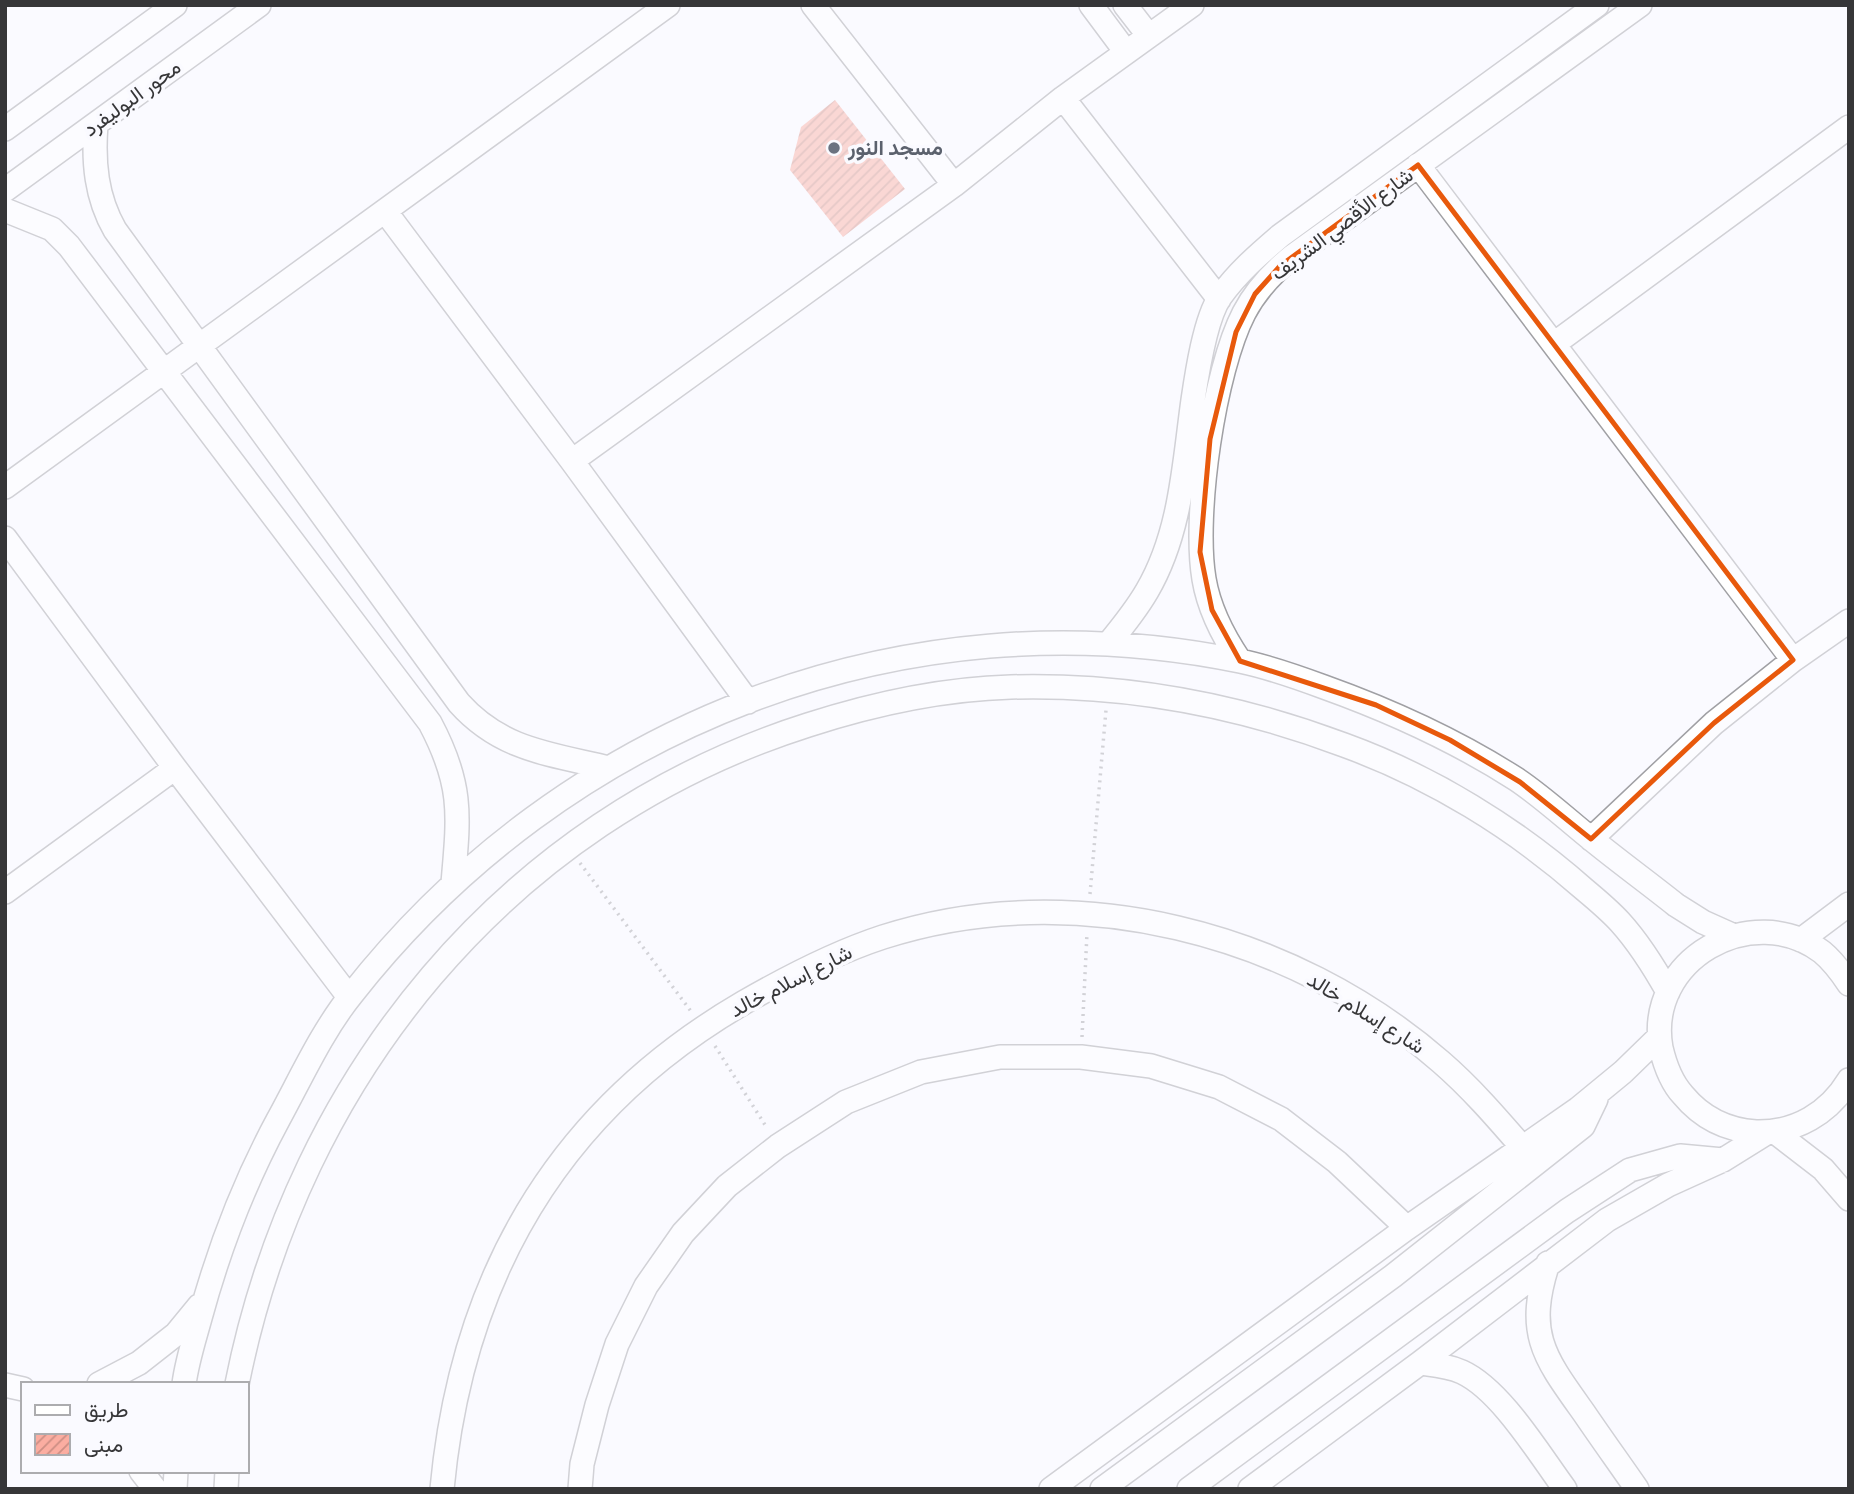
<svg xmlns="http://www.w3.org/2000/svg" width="1854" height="1494" viewBox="0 0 1854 1494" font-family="Literata,Vazirmatn,serif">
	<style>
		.building { fill: url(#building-hatch) }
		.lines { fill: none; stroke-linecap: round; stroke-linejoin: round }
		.minor-casing { stroke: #a0a0a4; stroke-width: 26 }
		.path { stroke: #a3a3a7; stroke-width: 3.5; stroke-dasharray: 2 5; stroke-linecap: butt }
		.minor { stroke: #fff; stroke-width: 23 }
		.marked { fill: none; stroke: #e8590c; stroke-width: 5; stroke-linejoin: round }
		.worship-dot { fill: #6b7280; stroke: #fafaff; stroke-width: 2.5 }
		.labels { text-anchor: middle; stroke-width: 7; stroke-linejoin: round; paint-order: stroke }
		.street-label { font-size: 21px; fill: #363638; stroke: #fafaff }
		.worship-label { font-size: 21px; font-weight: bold; fill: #5b616d; stroke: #fafaff; text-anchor: start }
	</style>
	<defs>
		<pattern id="building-hatch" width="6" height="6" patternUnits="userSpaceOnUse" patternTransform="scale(1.75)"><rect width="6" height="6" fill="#fbada1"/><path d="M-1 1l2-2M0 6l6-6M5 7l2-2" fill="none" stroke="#cc8e84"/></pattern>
	</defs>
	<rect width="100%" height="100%" fill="#fafaff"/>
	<path class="building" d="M835,100L905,189L843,237L790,170L801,127Z"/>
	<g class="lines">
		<defs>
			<path id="minor" d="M813,5L954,185
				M1091,5L1126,52
				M1125,5L1149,36
				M1063,98L1219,299
				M96,124C93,162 96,197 115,230L459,703C501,750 550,754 609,768
				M5,129L175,5
				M1418,165L1793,660
				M5,190L259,5
				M5,210L52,229L69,246L430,723C463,785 459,815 453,883
				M385,211L572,461L748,702
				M1554,344L1849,127
				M572,461L954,185L1063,98L1192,5
				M5,487L668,5
				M5,538L175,768L349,997
				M1109,643C1123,626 1136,610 1147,591C1181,533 1184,465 1193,400C1197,373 1205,319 1220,297C1237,273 1259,254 1280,236L1597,5
				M1240,661C1223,636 1209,609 1204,579C1193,514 1214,371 1244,313C1256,290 1273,272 1293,256L1640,5
				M1591,839L1714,723L1793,660L1849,621
				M5,892L175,768
				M1801,940L1849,904
				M1849,984C1841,972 1833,961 1822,952C1752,899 1645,960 1661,1048C1665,1065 1671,1082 1683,1095C1702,1118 1727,1130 1756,1132C1796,1133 1829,1113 1849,1080
				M1775,1132L1823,1169L1849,1199
				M1548,1263C1525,1334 1544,1357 1584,1413C1601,1438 1619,1463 1637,1489
				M1420,1363C1435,1365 1449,1366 1462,1372C1501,1390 1539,1454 1565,1489
				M99,1384L139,1363L176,1334L199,1306
				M184,1384C187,1361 194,1340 200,1318C219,1248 244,1183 278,1120C301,1078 322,1031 352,994C563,725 904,592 1240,661C1269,667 1297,677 1324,687C1391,711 1455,740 1516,779C1540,795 1562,815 1584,833C1614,858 1646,881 1676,905L1703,922L1732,935
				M237,1384C298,1077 506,821 808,725C873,704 942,689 1011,687C1125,684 1238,705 1344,745C1432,777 1515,828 1585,890C1597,900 1609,910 1620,922C1639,943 1654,967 1668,992
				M5,1385L23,1389
				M141,1471L155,1489
				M175,1489L176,1471
				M226,1489L227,1471
				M442,1489C462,1276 558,1111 743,1003C788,977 834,953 883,937C1073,876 1292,932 1441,1062C1471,1088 1496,1117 1522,1147
				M580,1489L582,1464L597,1405L617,1344L646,1286L683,1233L727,1186L778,1146L846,1102L921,1072L1000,1057H1081L1151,1066L1219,1087L1281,1119L1337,1162L1407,1228
				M1051,1489L1407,1228L1578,1109L1623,1072L1659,1037
				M1102,1489L1393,1276L1583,1126L1596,1099
				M1189,1489L1567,1211L1630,1170L1680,1156L1723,1160
				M1250,1489L1420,1363L1607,1220L1668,1185L1723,1160L1768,1132"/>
		</defs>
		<use href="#minor" class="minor-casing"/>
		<path class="path" d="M580,863L693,1014
			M1090,894L1106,710
			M1082,1037L1087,933
			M715,1046L767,1128"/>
		<use href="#minor" class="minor"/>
	</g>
	<path d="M0 0H1854V1494H0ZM1418,165L1793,660L1714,723L1591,839L1520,782L1450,740L1376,705L1240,661L1212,610L1200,552L1210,439L1236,332L1255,294L1280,266Z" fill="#fafaff" fill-opacity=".55" fill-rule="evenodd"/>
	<path class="marked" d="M1418,165L1793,660L1714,723L1591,839L1520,782L1450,740L1376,705L1240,661L1212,610L1200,552L1210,439L1236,332L1255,294L1280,266Z"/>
	<circle class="worship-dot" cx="834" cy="148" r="7"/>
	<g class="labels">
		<g class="street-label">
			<text transform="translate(132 98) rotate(-36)" y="7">محور البوليفرد</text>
			<text transform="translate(1342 224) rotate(-37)" y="7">شارع الأقصي الشريف</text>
			<text transform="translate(791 981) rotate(-27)" y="7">شارع إسلام خالد</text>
			<text transform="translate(1366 1013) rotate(32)" y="7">شارع إسلام خالد</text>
		</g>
		<g class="worship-label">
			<text x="848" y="155">مسجد النور</text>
		</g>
	</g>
	<rect width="1854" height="1494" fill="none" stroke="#363638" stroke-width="14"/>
	<rect x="21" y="1382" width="228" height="91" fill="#fafaff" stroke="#acacaf" stroke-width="2"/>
	<rect x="35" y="1405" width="35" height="10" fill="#ffffff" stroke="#acacaf" stroke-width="2"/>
	<text x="84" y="1417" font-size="21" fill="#363638">طريق</text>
	<rect x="35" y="1434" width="35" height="21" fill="url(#building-hatch)" stroke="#acacaf" stroke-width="2"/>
	<text x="84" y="1452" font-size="21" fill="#363638">مبنى</text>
</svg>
